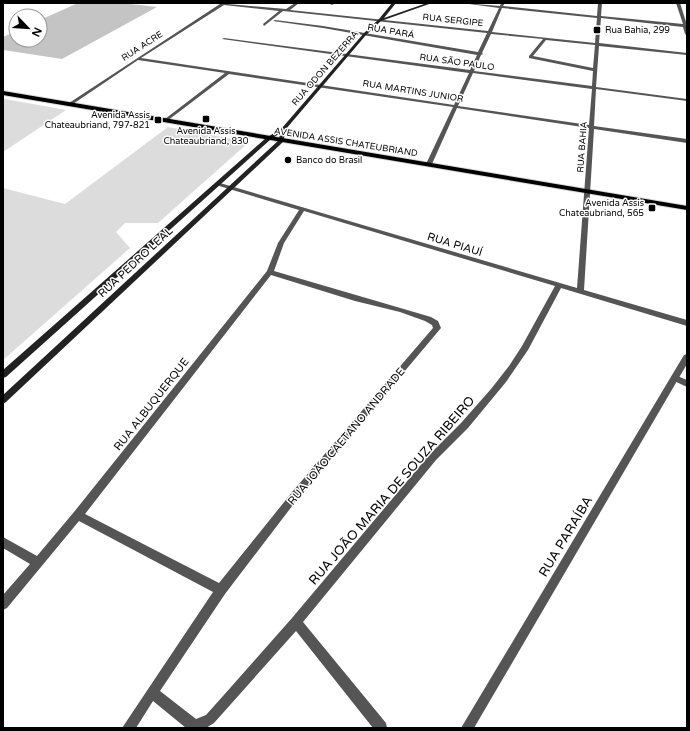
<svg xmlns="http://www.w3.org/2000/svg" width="690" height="731" viewBox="0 0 690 731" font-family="'Varela Round',sans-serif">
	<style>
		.green { fill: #dcdcdc }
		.building { fill: #c4c4c4 }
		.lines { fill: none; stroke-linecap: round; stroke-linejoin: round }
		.primary-casing { stroke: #dbdbdb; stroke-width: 2 }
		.minor { fill: #555; fill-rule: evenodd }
		.tertiary { fill: #555; fill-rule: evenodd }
		.secondary { fill: #222; fill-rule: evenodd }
		.primary { fill: #000; fill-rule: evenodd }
		.poi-dot { fill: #000; stroke: #fff; stroke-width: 1.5 }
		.labels { text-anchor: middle; stroke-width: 3; stroke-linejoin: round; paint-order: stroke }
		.far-street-label { font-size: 9px; fill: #000; stroke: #fff }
		.far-poi-label { font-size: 9px; fill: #000; stroke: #fff; text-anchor: start }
		.street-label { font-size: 11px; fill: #000; stroke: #fff }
		.near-street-label { font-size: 13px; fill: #000; stroke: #fff }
	</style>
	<rect width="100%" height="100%" fill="#fff"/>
	<path class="green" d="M5,99L66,110L3,152V100Z
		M168,127L249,142L158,223H125L116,232L130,248L3,360V188L65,204Z"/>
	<path class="building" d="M78,3H122L157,7L62,59L3,50V37L16,31V40H40V20Z"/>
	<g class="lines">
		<defs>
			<path id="primary" d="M3,91L687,206V210L3,95Z"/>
		</defs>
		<use href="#primary" class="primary-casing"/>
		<path class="minor" d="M216,3L286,9L295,3H299L290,10L488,31L499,8L462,3L500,6L501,3H505L503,6L597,16L598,3H602L601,16L683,24L676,3H680L687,25V35L685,34L683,27L601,18L599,43L687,53V55L599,46L596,87L687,99V101L596,89L594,126L687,139V143L594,129L584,290L687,320V326L561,288L528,350L506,382L468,428L436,460L303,622L386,723L387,728H373L296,631L214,723L206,728H186L153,701L136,728H122L213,592L79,521L7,608L3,610V595L30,564L3,548V537L37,556L74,512L267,271L278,243L299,210L216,185V183H220L577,288L589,128L457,108L432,164L429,166L426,164L453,107L229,74L167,121L165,120V119L225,73L138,60L70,106L66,105L220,4ZM224,5L279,11L263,24L264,26L283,11L487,33L478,52L323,26L275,20L273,21L323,28L477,55L470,70L224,38L222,39L469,73L454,105L141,58ZM502,8L597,18L595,43L492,32ZM491,34L543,39L529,56V58L593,71L592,86L474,71L481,55L483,54L482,53ZM546,40L595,45L593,68L533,56ZM473,73L592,89L589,125L458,106ZM304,211L555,286L522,346L509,366L491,389L461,423L430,454L292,618L223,696L206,715L196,719L160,691L225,594L299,497L441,328L438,321L431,317L274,271L284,243ZM271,275L355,301L400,312L425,321L432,325L433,328L293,491L219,583L85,514Z
			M331,3H335L332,5L330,4Z
			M675,375L687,380V387L672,380L671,378L672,376Z"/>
		<path class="tertiary" d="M687,354V364L474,728H461L684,355Z"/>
		<path class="secondary" d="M392,3H396L384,18L427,3H432L381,21L366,35L286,129L283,142L6,402L3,404V395L279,140L280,133L270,140L6,377L3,378V370L266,138L282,128L364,33L379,19Z"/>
		<use href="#primary" class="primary"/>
	</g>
	<g class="poi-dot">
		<rect x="593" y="26" width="8" height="8" rx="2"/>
		<rect x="202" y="115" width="8" height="8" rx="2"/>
		<rect x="154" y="116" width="8" height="8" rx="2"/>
		<circle cx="288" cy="160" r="4"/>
		<rect x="648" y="204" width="8" height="8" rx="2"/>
	</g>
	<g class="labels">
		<g class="far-street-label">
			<text transform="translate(453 20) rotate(6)" y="3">RUA SERGIPE</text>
			<text transform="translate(391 31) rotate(10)" y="3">RUA PARÁ</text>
			<text transform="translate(142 46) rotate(-33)" y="3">RUA ACRE</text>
			<text transform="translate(457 62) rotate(8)" y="3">RUA SÃO PAULO</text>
			<text transform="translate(325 68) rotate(-49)" y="3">RUA ODON BEZERRA</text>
			<text transform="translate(413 91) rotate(9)" y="3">RUA MARTINS JUNIOR</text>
			<text transform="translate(346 142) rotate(9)" y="3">AVENIDA ASSIS CHATEUBRIAND</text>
			<text transform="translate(582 147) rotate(-86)" y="3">RUA BAHIA</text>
		</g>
		<g class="far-poi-label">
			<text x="605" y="33">Rua Bahia, 299</text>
			<text x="150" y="118" text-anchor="end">Avenida Assis<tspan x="150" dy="10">Chateaubriand, 797-821</tspan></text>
			<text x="206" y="134" text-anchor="middle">Avenida Assis<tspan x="206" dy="10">Chateaubriand, 830</tspan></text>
			<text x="296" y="163">Banco do Brasil</text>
			<text x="644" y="206" text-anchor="end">Avenida Assis<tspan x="644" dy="10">Chateaubriand, 565</tspan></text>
		</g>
		<g class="street-label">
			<text transform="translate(455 244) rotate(17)" y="4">RUA PIAUÍ</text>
			<text transform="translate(135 262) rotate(-43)" y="4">RUA PEDRO LEAL</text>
			<text transform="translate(151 404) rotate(-52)" y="4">RUA ALBUQUERQUE</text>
			<text transform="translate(346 436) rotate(-50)" y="4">RUA JOÃO CAETANO ANDRADE</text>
		</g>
		<g class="near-street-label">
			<text transform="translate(391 490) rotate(-49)" y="5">RUA JOÃO MARIA DE SOUZA RIBEIRO</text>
			<text transform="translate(565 536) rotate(-59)" y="5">RUA PARAÍBA</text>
		</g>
	</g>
	<rect width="690" height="731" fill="none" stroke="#000000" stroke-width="8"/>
	<g transform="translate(28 28) rotate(115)"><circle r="19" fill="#ffffff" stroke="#999999"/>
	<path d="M0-3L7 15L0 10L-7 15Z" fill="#000000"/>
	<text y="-6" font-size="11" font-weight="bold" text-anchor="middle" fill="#000000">N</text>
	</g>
</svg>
